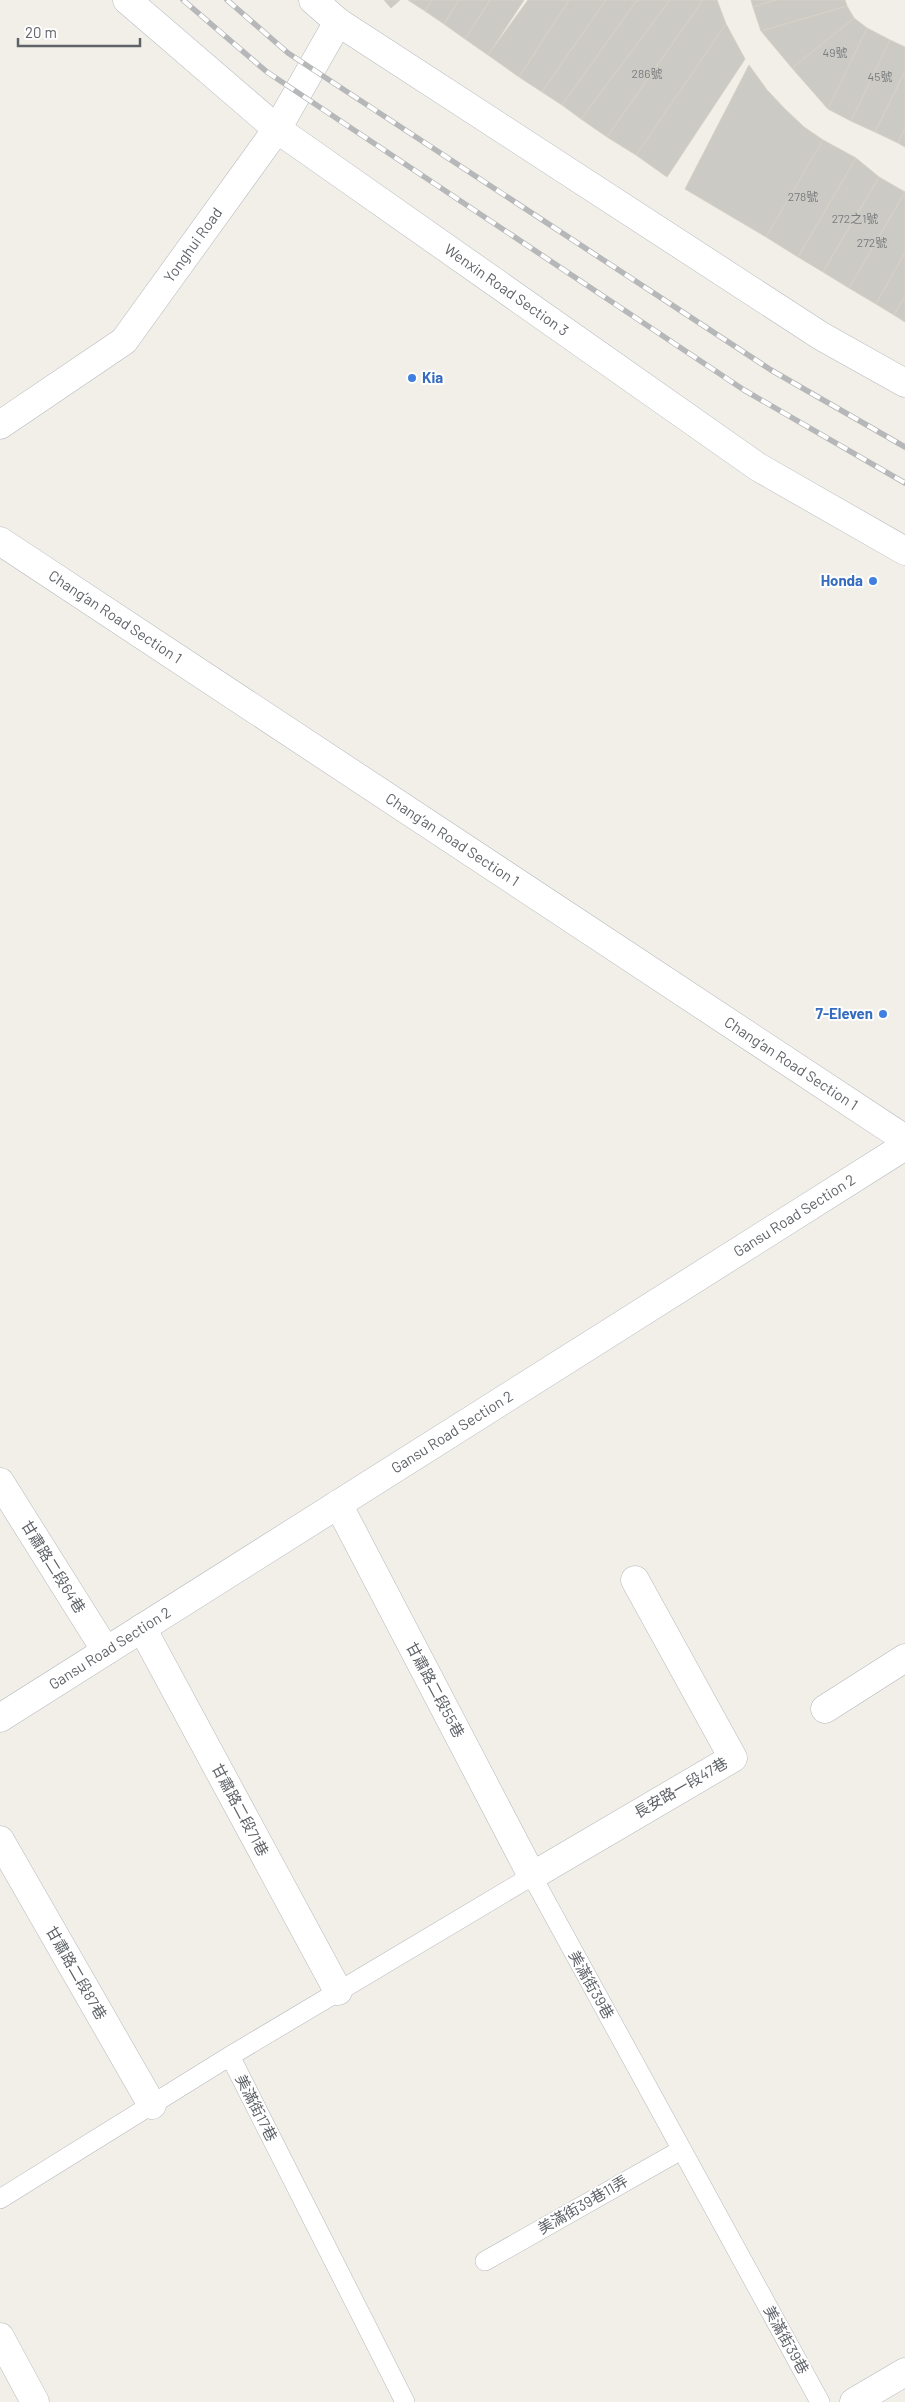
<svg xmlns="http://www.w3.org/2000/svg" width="905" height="2402" viewBox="0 0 905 2402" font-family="Barlow,'Noto Sans TC',sans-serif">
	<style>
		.building { fill: #cccac5; stroke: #d6d1c6 }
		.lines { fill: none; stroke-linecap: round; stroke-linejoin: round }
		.lane-casing { stroke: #b5b8bc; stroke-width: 20 }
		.street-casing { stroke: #b5b8bc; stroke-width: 29 }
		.secondary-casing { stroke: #b6babf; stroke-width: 29 }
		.lane { stroke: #fff; stroke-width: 19 }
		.street { stroke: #fff; stroke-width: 28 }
		.secondary { stroke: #fff; stroke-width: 28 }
		.rail-casing { stroke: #b6b7b8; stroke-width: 5.5 }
		.rail { stroke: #fff; stroke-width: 4; stroke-dasharray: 11; stroke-linecap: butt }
		.shop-dot { fill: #3f7fe0; stroke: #fff; stroke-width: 2 }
		.labels { text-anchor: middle; stroke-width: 4; stroke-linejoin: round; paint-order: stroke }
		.number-label { font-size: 12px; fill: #7a7d7f }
		.street-label { font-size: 15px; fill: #5f6368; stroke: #fff }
		.shop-label { font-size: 15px; font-weight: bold; fill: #366cbe; stroke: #fff; text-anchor: end }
	</style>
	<rect width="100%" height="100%" fill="#f1efe8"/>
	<path class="building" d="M384,0H400L391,8Z
		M408,0H432L425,11Z
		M432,0H459L444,24L425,11Z
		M459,0H490L465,39L444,24Z
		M490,0H524L488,55L465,39Z
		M528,0H569L519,77L488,55Z
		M569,0H606L542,92L519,77Z
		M606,0H637L562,105L542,92Z
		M637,0H670L581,119L562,105Z
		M670,0H703L607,137L581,119Z
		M703,0H717L726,24L636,155L607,137Z
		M751,0H776L753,7Z
		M776,0H845L847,6L761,31L753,7Z
		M847,6L854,18L792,68L761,31Z
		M854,18L867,28L828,109L792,68Z
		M726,24L745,59L667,177L636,155Z
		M867,28L890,40L851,121L828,109Z
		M890,40L905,47V71L875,132L851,121Z
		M749,65L767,90L785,109L804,127L823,140L766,237L685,189Z
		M905,71V128L898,143L875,132Z
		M905,128V147L898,143Z
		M823,140L856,158L798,257L766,237Z
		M856,158L879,177L823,272L798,257Z
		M879,177L905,192L849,288L823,272Z
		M905,192V252L876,304L849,288Z
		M905,252V296L894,315L876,304Z
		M905,296V322L894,315Z"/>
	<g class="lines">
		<defs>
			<path id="lane" d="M230,2056L405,2402
				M0,2199L230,2056L532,1876L820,2402
				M485,2261L681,2150"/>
			<g id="street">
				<path id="s1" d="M0,425L124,341L277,129L338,22"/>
				<path id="s2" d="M0,541L905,1139"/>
				<path d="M0,1482L106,1651"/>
				<path d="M338,1504L532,1876L733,1758L635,1580"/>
				<path d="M142,1628L338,1991"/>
				<path d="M825,1709L905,1658"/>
				<path d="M0,1840L152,2105"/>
				<path d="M0,2337L35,2402"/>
				<path d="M854,2402L905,2372"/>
			</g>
			<g id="secondary">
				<path id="s3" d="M127,0L277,129L758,467L905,551"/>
				<path d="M313,0L338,22L821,336L905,383"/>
				<path id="s4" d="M0,1718L905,1146"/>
			</g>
		</defs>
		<use href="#lane" class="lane-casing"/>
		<use href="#street" class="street-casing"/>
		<use href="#secondary" class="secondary-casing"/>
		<use href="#lane" class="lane"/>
		<use href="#street" class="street"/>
		<use href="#secondary" class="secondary"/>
		<defs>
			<path id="rail" d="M183,0L267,72L744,390L905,483
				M227,0L288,53L771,370L905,447"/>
		</defs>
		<use href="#rail" class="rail-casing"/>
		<use href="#rail" class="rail"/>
	</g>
	<g class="shop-dot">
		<circle cx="412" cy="378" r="5"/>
		<circle cx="873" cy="581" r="5"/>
		<circle cx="883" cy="1014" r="5"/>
	</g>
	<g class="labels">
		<g class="number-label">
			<text x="835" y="57">49號</text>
			<text x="647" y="78">286號</text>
			<text x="880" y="81">45號</text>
			<text x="803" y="201">278號</text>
			<text x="855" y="223">272之1號</text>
			<text x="872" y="247">272號</text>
		</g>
		<g class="street-label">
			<text dy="5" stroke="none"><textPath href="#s1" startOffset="268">Yonghui Road</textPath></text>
			<text dy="5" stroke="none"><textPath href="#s3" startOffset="478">Wenxin Road Section 3</textPath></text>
			<text dy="5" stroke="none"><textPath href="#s2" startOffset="138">Chang’an Road Section 1</textPath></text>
			<text dy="5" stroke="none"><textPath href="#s2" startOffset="542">Chang’an Road Section 1</textPath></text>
			<text dy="5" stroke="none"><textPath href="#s2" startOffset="948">Chang’an Road Section 1</textPath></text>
			<text dy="5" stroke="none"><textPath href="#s4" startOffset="940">Gansu Road Section 2</textPath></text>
			<text dy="5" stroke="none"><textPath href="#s4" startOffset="535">Gansu Road Section 2</textPath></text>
			<text transform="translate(53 1567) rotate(58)" y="5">甘肅路二段64巷</text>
			<text dy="5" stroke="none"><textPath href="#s4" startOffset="130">Gansu Road Section 2</textPath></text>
			<text transform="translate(435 1690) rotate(62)" y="5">甘肅路二段55巷</text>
			<text transform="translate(681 1788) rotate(-30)" y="5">長安路一段47巷</text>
			<text transform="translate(240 1810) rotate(62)" y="5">甘肅路二段71巷</text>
			<text transform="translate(76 1973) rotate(60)" y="5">甘肅路二段87巷</text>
			<text transform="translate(591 1985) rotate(61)" y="5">美滿街39巷</text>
			<text transform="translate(256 2108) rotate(63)" y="5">美滿街17巷</text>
			<text transform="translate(583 2205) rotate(-30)" y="5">美滿街39巷11弄</text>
			<text transform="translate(786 2340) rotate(61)" y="5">美滿街39巷</text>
		</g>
		<g class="shop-label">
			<text x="422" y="383" text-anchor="start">Kia</text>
			<text x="863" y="586">Honda</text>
			<text x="873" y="1019">7-Eleven</text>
		</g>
	</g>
	<path d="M18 38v8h122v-8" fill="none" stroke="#5f6368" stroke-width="2.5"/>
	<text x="25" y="38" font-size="15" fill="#5f6368" stroke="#ffffff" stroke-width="4" paint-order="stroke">20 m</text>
</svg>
